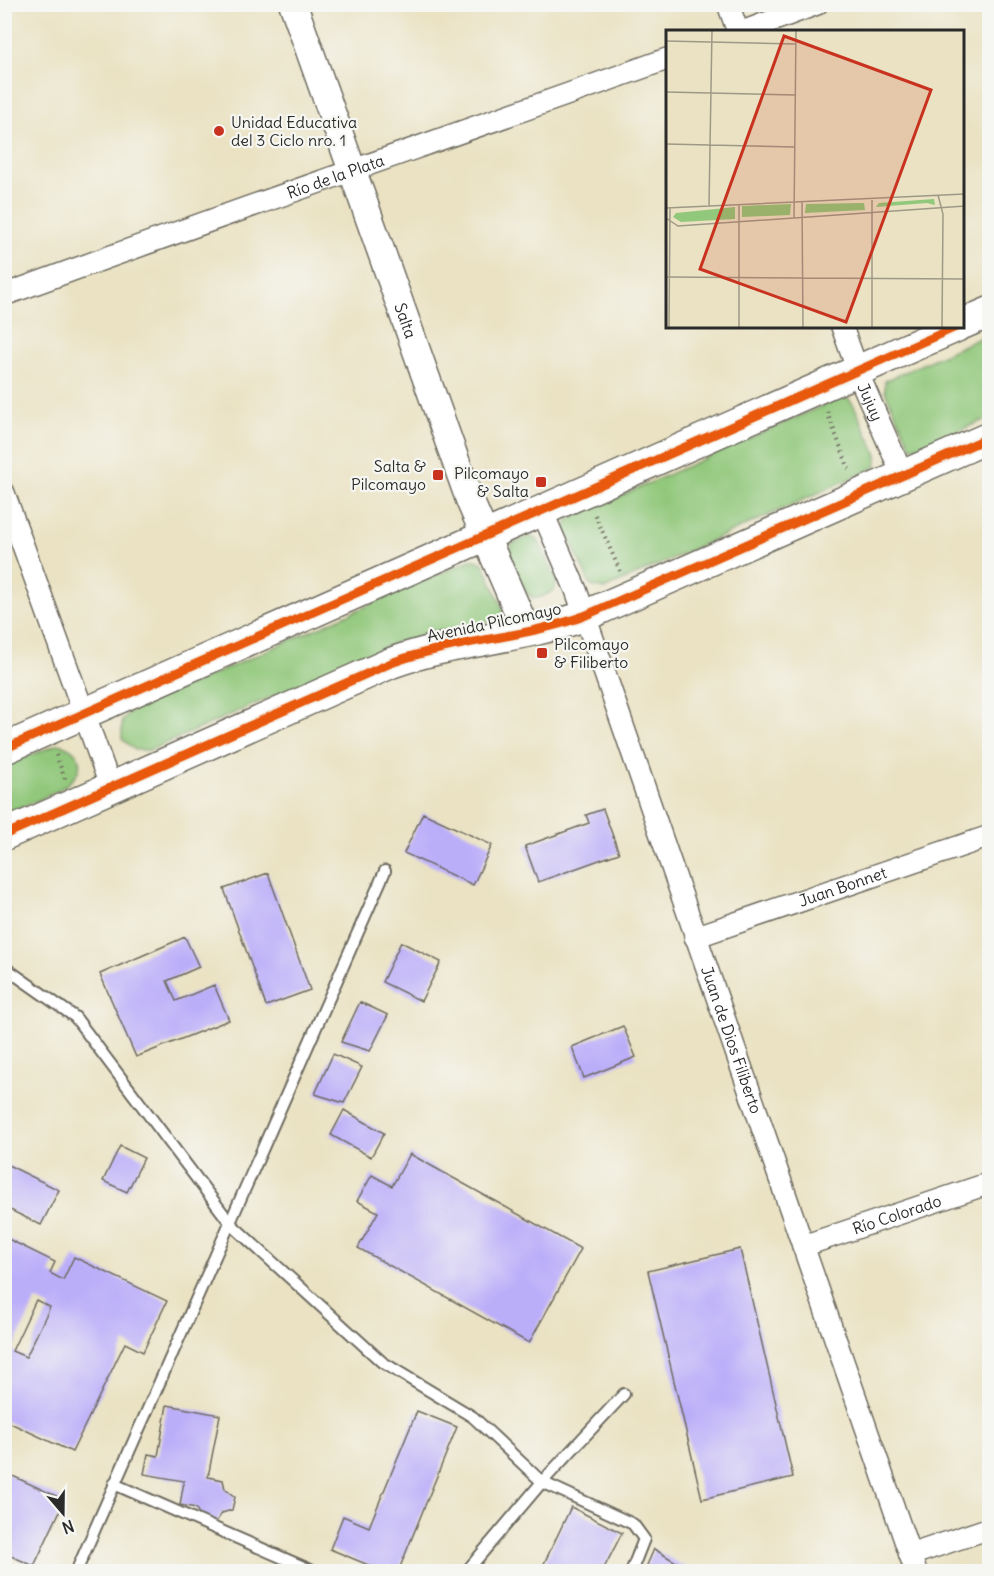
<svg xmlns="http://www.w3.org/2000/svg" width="994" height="1576" viewBox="0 0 994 1576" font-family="Delius,sans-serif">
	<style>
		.green { fill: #92c87b; stroke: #5e7a53; stroke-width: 1.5 }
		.building { fill: #bbaef9; fill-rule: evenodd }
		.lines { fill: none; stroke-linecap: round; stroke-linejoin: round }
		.service-casing { stroke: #6e6b60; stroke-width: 14 }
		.minor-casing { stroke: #6e6b60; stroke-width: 24 }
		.tertiary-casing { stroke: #6e6b60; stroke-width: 30 }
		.secondary-casing { stroke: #6e6b60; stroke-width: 33 }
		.path { stroke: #6e6b60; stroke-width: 4; stroke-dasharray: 1.5 4.5; stroke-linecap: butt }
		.service { stroke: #fff; stroke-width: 10 }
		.minor { stroke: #fff; stroke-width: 21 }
		.tertiary { stroke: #fff; stroke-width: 27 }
		.secondary { stroke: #fff; stroke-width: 30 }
		.cycleway-casing { stroke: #f6f6f2; stroke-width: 13 }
		.cycleway { stroke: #e8590c; stroke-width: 9 }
		.poi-dot { fill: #c8321e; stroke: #f6f6f2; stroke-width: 2 }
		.labels { text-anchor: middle; stroke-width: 4.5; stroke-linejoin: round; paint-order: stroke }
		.poi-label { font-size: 16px; fill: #2b2b2b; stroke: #f6f6f2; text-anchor: start }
		.street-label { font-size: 16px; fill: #2b2b2b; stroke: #f6f6f2 }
		.inset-road { fill: none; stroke: #9e9986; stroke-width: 1.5 }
		.view { fill: #c8321e; fill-opacity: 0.15; stroke: #c8321e; stroke-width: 3 }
		.inset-edge { fill: none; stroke: #2b2b2b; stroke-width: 3 }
	</style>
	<rect width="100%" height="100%" fill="#f6f6f2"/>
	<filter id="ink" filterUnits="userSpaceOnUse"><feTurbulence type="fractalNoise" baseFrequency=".0167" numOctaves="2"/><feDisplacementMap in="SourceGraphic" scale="12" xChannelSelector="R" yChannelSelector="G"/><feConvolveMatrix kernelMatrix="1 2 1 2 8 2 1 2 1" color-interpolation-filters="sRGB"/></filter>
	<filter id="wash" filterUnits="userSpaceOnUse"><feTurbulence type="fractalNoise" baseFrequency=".008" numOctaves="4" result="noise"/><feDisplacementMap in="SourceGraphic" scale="24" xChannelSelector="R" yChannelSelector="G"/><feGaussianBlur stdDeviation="1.35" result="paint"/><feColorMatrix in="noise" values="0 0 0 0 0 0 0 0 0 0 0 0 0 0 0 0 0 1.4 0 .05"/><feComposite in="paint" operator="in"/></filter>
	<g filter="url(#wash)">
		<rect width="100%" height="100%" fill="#eae2c3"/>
		<path class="green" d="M989,334V418L921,447H911L885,391V381Z
			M842,397L849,399L853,404L877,455V462L874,468L604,589L591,586L565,529L569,519Z
			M529,536L538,540L557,581L554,590C544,596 534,603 526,592L508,554L512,544Z
			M470,560H476L483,563L503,608L502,615L497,620L395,643L150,750H135L122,739V721L129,712Z
			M58,744C68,746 76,750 79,760C86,787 24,805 5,814V766Z"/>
		<g id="blocks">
			<path class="building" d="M603,809L619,853L538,882L525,846L589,823L586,815Z
				M423,813L492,845L473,885L404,853Z
				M268,873L310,990L266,1006L224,889Z
				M185,937L199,967L167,981L176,1001L214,985L229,1020L136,1057L100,974Z
				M401,942L441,962L421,1001L382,982Z
				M360,1002L388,1015L370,1051L341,1042Z
				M623,1026L636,1057L584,1078L572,1047Z
				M333,1054L362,1067L344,1103L315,1094Z
				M344,1110L384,1133L371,1157L331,1135Z
				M120,1146L144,1158L127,1192L103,1181Z
				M410,1154L581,1249L529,1343L358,1248L378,1212L357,1201L372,1175L392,1186Z
				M4,1163L59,1190L41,1225L4,1207Z
				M4,1237L55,1262L50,1273L63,1280L74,1257L167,1301L143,1352L125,1343L72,1452L4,1420ZM36,1300L50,1307L26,1357L12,1351Z
				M740,1249L793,1477L702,1499L648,1271Z
				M167,1405L220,1415L208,1477L223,1480L225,1489L235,1497L232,1510L222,1513L216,1522L202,1521L196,1508L180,1505L184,1481L144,1474L148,1454L158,1456Z
				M417,1411L457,1427L398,1572H385L330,1549L343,1516L369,1527Z
				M4,1472L65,1500L34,1566L4,1553Z
				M571,1507L622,1533L602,1572H540Z
				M654,1549L693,1572H644Z
				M4,1564L21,1572H4Z"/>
		</g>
	</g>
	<g filter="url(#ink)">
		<use href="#blocks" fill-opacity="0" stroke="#6e6b60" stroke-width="1.5"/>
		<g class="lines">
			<defs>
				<path id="service" d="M4,967L75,1017L231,1224L382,1362L473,1417L542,1482L633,1524L644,1539L631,1572
					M114,1484L315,1572
					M76,1572L385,871
					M466,1572L542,1482L624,1394"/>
				<g id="minor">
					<path d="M728,4L738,32"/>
					<path d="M742,32L817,4"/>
					<path id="s1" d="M4,295C225,214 446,138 667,59"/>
					<path id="s2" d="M842,327L863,385L903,476"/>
					<path d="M4,493L111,788"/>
					<path id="s3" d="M542,511L576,590L916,1572"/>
					<path id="s4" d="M695,937L990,836"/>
					<path id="s5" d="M803,1246L990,1183"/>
					<path d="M910,1555L990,1528"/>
				</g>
				<g id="tertiary">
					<path id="s6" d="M293,4L470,501L527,632"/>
				</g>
				<path id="secondary" d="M962,324L990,312
					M4,749L956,327
					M4,835L391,663C453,640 521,639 584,616L990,437"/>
			</defs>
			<use href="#service" class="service-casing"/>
			<use href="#minor" class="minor-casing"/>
			<use href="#tertiary" class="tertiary-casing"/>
			<use href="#secondary" class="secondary-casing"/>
			<path class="path" d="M827,412L849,469
				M595,515L620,571
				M56,755L65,779"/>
			<use href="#service" class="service"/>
			<use href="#minor" class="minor"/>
			<use href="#tertiary" class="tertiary"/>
			<use href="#secondary" class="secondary"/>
			<defs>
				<path id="cycleway" d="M4,749L956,327
					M4,835L391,663C453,640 521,639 584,616L990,437"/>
			</defs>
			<use href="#cycleway" class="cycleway-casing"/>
			<use href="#cycleway" class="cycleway"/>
		</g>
	</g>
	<g class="poi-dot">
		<circle cx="219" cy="131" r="6"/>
		<rect x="432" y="469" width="12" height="12" rx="3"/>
		<rect x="535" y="476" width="12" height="12" rx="3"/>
		<rect x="536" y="647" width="12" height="12" rx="3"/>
	</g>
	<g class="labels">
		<g class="poi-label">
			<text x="231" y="128">Unidad Educativa<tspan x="231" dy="18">del 3 Ciclo nro. 1</tspan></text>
			<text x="426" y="472" text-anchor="end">Salta &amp;<tspan x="426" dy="18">Pilcomayo</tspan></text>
			<text x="529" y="479" text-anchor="end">Pilcomayo<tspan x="529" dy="18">&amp; Salta</tspan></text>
			<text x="554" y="650">Pilcomayo<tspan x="554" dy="18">&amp; Filiberto</tspan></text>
		</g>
		<g class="street-label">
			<text dy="6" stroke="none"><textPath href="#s1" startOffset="352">Río de la Plata</textPath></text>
			<text dy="6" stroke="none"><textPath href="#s6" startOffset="336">Salta</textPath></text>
			<text dy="6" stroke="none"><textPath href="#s2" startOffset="80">Jujuy</textPath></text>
			<text transform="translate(494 622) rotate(-12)" y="6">Avenida Pilcomayo</text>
			<text dy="6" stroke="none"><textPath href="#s4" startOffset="156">Juan Bonnet</textPath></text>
			<text dy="6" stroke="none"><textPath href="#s3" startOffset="562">Juan de Dios Filiberto</textPath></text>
			<text dy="6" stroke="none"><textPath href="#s5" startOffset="99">Río Colorado</textPath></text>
		</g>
	</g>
	<g transform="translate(666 30)">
		<rect width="298" height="298" fill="#eae2c3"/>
		<path d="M268,169L269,175L261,173L210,177L213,173ZM198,173L199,180L139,183L140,174ZM125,174L124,185L76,187V176ZM69,177V189L15,192L7,187L10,183Z" fill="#92c87b"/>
		<path class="inset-road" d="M0,11L129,14M0,62L129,65M0,114L128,117M272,165L277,184L276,298M136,171L137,298M43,176L46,0M0,178L299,164M0,188L12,196L299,176M128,188L130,0M0,247L299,249M3,298L4,178M73,298V174M206,298V170"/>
		<path class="view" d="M118,6L265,60L180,292L34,239Z"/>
		<rect width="298" height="298" class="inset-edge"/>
	</g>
	<rect width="994" height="1576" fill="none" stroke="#f6f6f2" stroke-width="24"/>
	<g transform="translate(63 1513) rotate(160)" stroke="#f6f6f2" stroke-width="4.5" paint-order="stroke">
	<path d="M0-4.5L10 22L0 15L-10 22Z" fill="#2b2b2b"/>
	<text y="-9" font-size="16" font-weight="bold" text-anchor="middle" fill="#2b2b2b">N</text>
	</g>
</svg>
